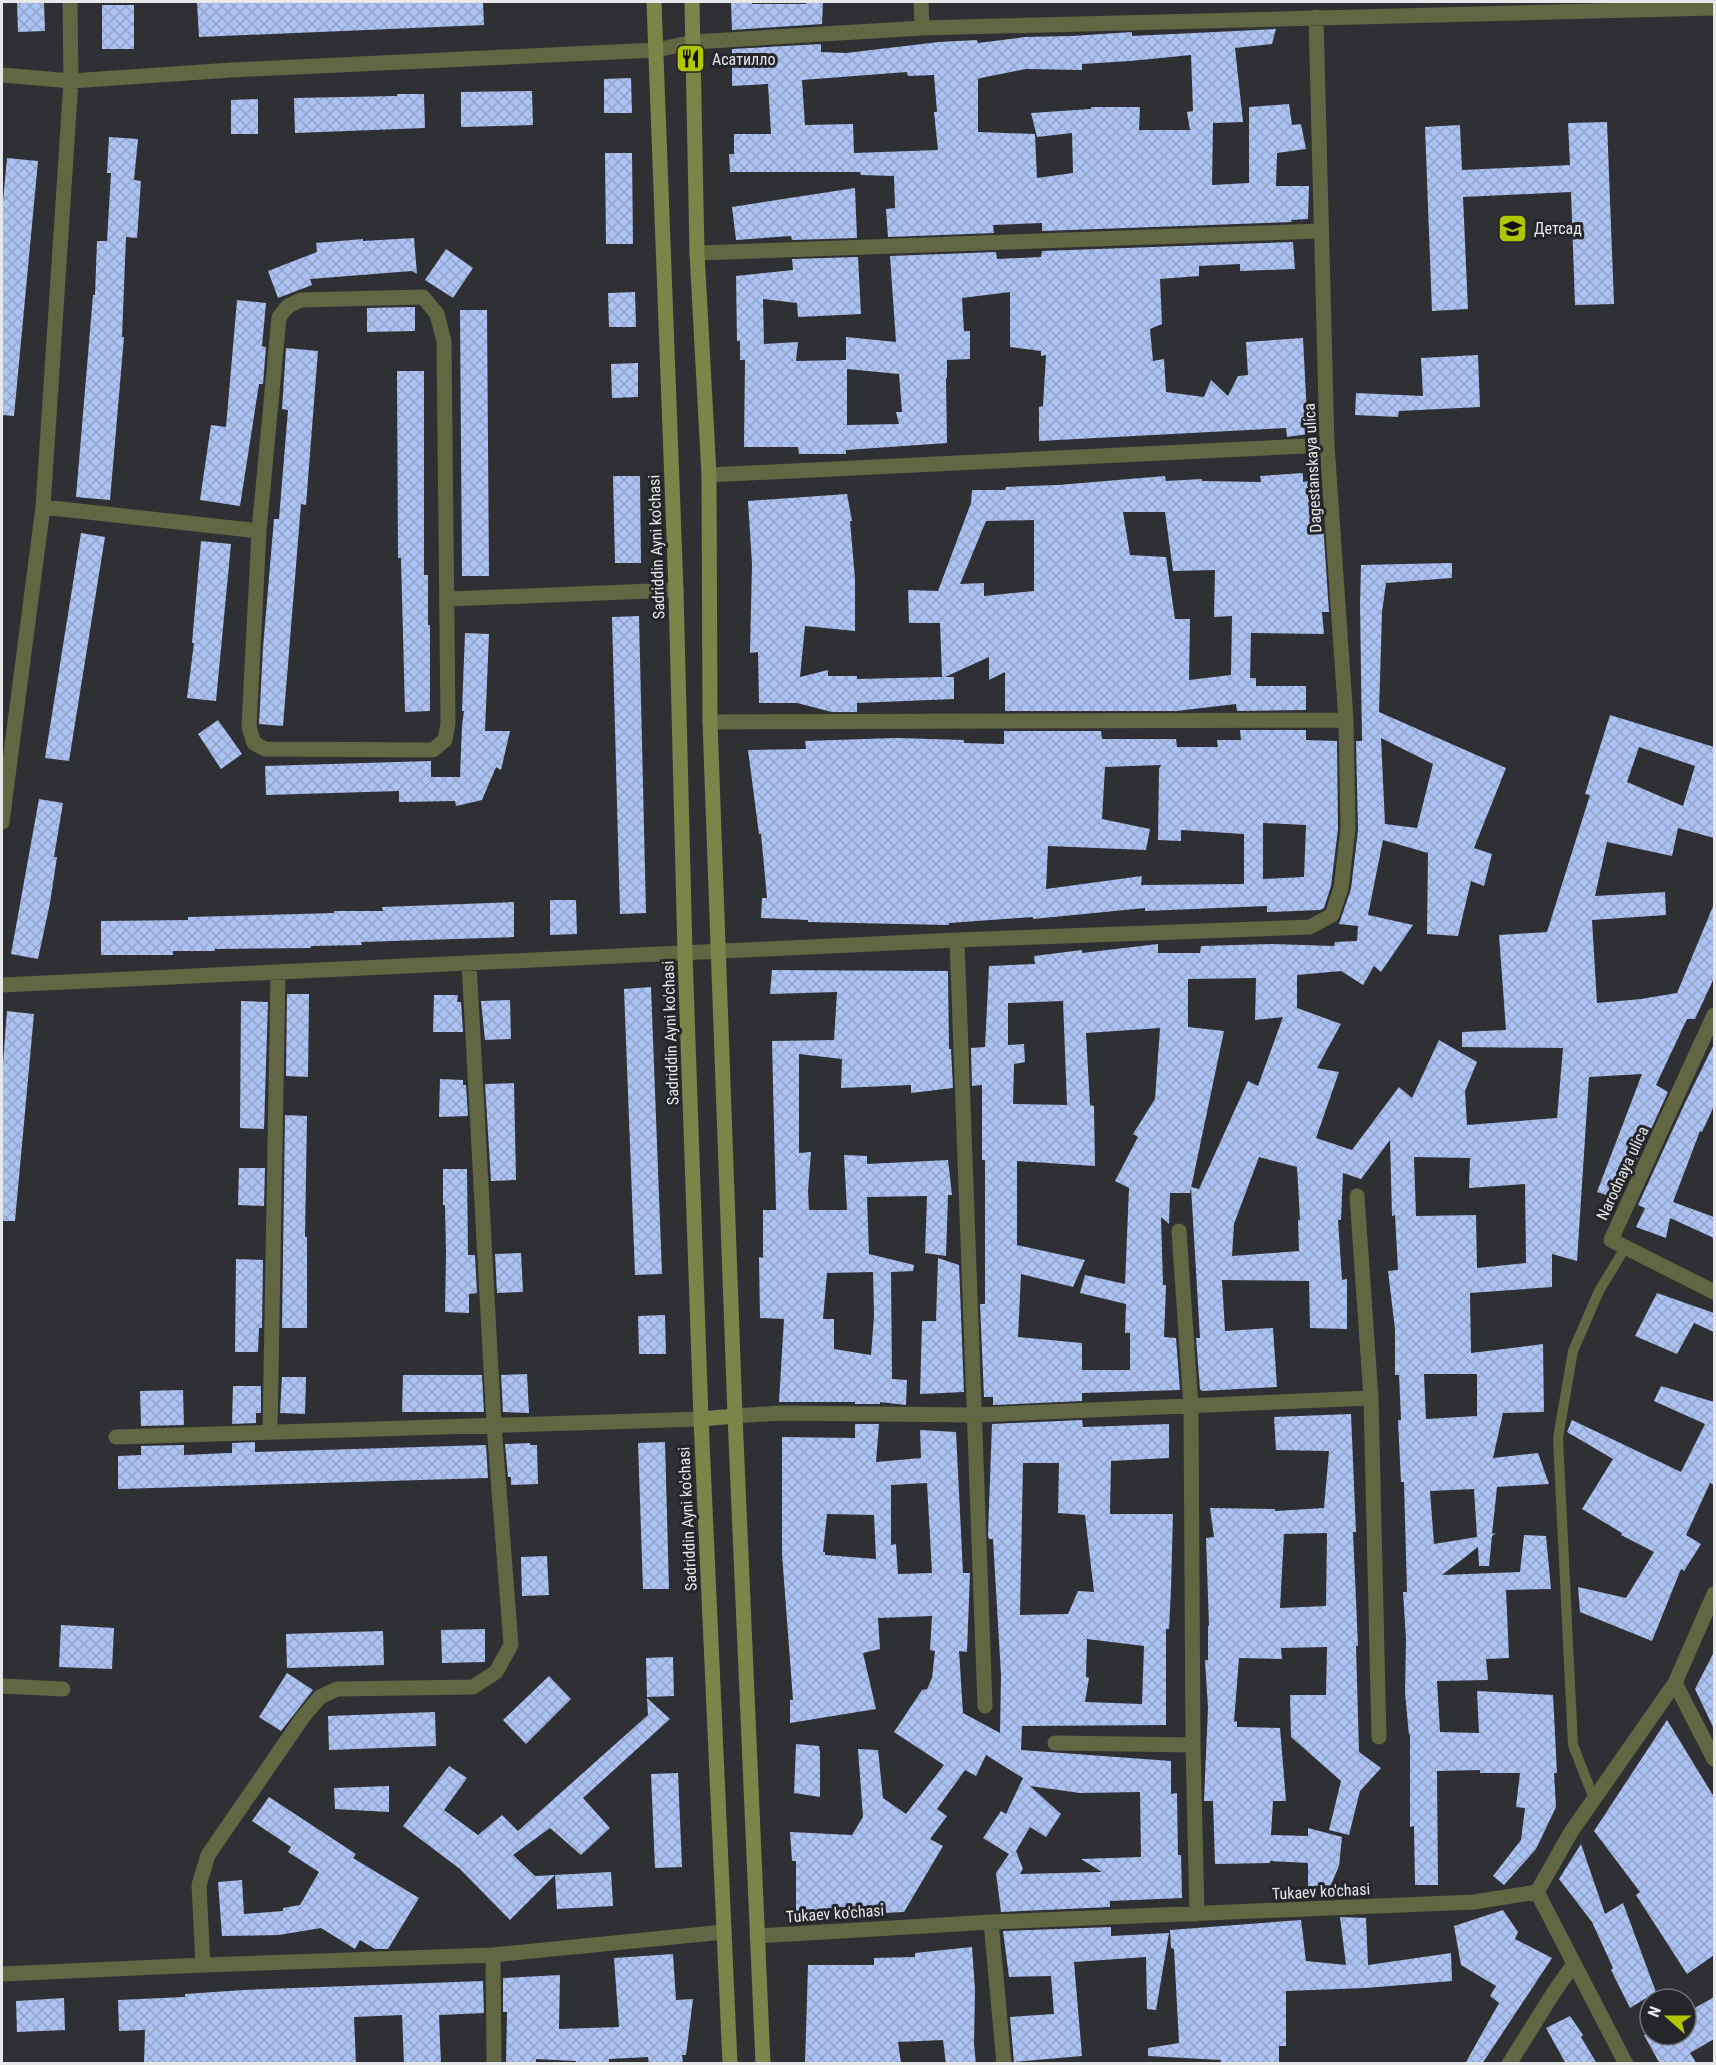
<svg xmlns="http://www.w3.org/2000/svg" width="1716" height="2065" viewBox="0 0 1716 2065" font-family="'Roboto Condensed',sans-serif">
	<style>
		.building { fill: url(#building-cross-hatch); fill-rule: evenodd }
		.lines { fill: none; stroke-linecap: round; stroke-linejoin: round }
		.service { stroke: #606742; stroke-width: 10 }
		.minor { stroke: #606742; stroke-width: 15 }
		.secondary { stroke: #7a8549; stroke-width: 15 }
		.labels { text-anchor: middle; stroke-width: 6; stroke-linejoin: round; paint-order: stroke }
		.poi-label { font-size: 16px; fill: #e6e7e9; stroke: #25262a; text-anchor: start }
		.street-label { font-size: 16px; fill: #e6e7e9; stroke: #25262a }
	</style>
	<defs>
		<pattern id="building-cross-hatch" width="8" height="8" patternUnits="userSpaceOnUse" patternTransform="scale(1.5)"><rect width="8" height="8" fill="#acc2f3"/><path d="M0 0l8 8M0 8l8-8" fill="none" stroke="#92a3c8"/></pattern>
	</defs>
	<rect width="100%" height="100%" fill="#2f3034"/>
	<path class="building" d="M17,2H44L45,31L18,32Z
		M197,2H483L484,25L199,37Z
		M731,2H752V4H806V2H823L822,24L732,30Z
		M102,5H134V49H102Z
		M1276,29L1272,44L1235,48L1243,122L1213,123L1212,185L1249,183V107L1289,104L1292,125L1301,124L1306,149L1277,153L1276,186H1309L1308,219L1291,220L1292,222L1042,231V223L993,225L994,233L888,237L886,209L895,208L894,176L861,175L860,172H730L729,154H734V134H771L768,84L732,86V49L821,44V52L846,53L939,42L977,40L978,43L1025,37L1072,36L1132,32V36ZM1191,55L1193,111L1187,112L1190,130H1139L1140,107H1091V109L1031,113L1037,137L1072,133L1073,173L1037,178L1035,134L978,132V79L981,78L1026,69L1082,70V64L1130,61ZM907,72L908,76L934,75L937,112H934L938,150L854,153L853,124L805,125L802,80Z
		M631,78L632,113H604V79Z
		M532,91L533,125L461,127V92Z
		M397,94H424L425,128L295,133L294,98L397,96Z
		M258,99V134H231V100Z
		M1607,122L1614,304L1575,305L1571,192L1463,197L1468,309L1432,311L1425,127L1460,125L1462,170L1570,165L1568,123Z
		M109,137L138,139L134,180L141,181L137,238L126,237L122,337H124L110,500L76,497L93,295H95L97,241H107L111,173H107Z
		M605,153H632L633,244H606Z
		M7,158L38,161L14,416L2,415V212Z
		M855,188L857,238L792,240L791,236L736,240L732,207Z
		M414,238L417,274L412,271L310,279L312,285L278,298L268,271L317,252L316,243L363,239V241Z
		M1293,242L1295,269L1240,271V264L1199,266V276L1160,279L1162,324L1150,329L1153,361L1164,359L1166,392L1204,397L1211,380L1228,396L1238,376L1248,375L1246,342L1303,338L1308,434L1287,437L1286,428L1039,441V407L1043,406L1046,355L1041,356V351L1010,347V292L962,298L964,331H970V359L947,360V378H946L947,443L846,450V454H799L798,447H744L745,360H740V341H737L736,276L793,270L792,259L858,257L861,314L798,317L797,303L763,299L764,344L798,342L796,361L846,360V337L896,342L890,256L996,252L997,259L1041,257L1042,251ZM847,369L899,374L902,412H896L899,424L847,425Z
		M446,249L473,268L453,298L425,280Z
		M635,292L636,327H609L608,293Z
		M237,300L266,303L262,346L266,347L263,384H259L240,506L200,500L211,425L226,427Z
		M415,307V331L367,332V308Z
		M460,310H487L489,576H462Z
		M286,348L318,351L306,505L301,504L283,726L259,724L263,648L274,519H279L288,410L282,409Z
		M1478,355L1480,407L1399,411L1398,417L1355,415L1356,393L1423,396L1421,358Z
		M638,363V397L612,398L611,364Z
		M397,371H424V575H428V625H430V711L405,712L401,558H398Z
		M1303,473V482L1320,479L1329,612H1322L1324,634L1251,633L1250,678H1256V686H1306V710L1237,711L1236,704L1176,711H1005V672L989,680V657L945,677H954V699L857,703V712H832L797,703H759L758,652L750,653L752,564L748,501L847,494L852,521H850L855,579V631L805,626L800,677L828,670V676H857V679L942,677L940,623H909L908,590L938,591L971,503L972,490H1005L1006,487L1058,485L1165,476L1166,481L1202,479V481L1261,482L1260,476ZM1123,512H1165L1173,571L1215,570L1214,617L1232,616L1231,675L1189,680L1190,619H1175L1166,557L1130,555ZM1034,520V591L984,596V583L960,584L986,521Z
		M613,476H640L641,563H615Z
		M81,533L105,537L69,761L45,758Z
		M201,541L231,544L216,701L187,698L194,643H192Z
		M1452,563V578L1386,583L1382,612L1379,712L1506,768L1474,848L1492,854L1484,886L1471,881L1458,936L1427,934L1428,853L1383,840L1368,915L1413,925L1381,972L1374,966L1363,985L1341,971L1297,975V1008L1341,1024L1317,1068L1339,1072L1316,1138L1352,1150L1399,1087L1412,1098L1439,1040L1477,1062L1465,1091L1467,1125L1557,1118L1563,1048L1462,1047V1032L1506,1030L1499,935L1547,932L1590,795L1585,794L1610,715L1714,747V838L1678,828L1672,856L1607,842L1595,896L1665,892L1666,915L1592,920L1597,1003L1641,999L1677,993L1714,904V978L1695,1019H1687L1656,1085L1668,1092L1619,1199L1597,1192L1642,1074L1589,1077L1577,1261L1552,1254V1287L1470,1293L1471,1353L1543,1344L1544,1412L1503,1413L1493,1458L1538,1453L1549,1484L1497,1487L1492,1534L1496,1533L1492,1536L1489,1566H1479L1478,1547L1442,1575L1520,1572L1524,1535L1546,1536L1551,1589L1506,1590L1509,1658L1486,1659L1488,1680L1437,1681L1440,1732L1479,1733L1477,1691L1553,1695L1557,1773H1554L1556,1807L1536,1849L1504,1885L1493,1876L1521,1840L1525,1808L1516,1807L1520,1773H1480V1770L1437,1771L1438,1885H1415L1414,1826L1410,1827V1734L1409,1735L1405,1693L1406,1639L1403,1592H1407L1404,1482H1401L1398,1420H1401L1399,1375H1395V1329L1388,1271L1398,1270L1395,1215L1392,1216L1390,1140L1361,1179L1343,1173L1341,1220H1338L1342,1280L1347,1279V1329L1310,1328L1309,1281L1222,1280L1225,1331L1273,1328L1277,1387L1202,1391L1200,1389L1196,1338H1200L1191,1187L1199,1189L1248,1081L1258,1086L1283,1017L1255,1020L1256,978L1188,979V1027L1224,1031L1190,1193H1170L1169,1224L1161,1217L1163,1285H1166L1164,1337L1176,1338L1180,1390L1082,1393V1401L993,1405V1397H984L980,1304H985V1160H982V1085L972,1086L971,1048L985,1047L989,966L1035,964L1034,956L1082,950V953L1158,944V953H1200L1201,946L1272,944L1334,946L1335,942L1357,941L1358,926L1339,924L1351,889L1358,830L1356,741H1362L1360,604L1361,565ZM1381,738L1433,764L1417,828L1385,824ZM1639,747L1695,766L1683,806L1627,782ZM1063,1001L1067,1105L1013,1104L1014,1064L1025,1062L1024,1044L1008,1045V1003ZM1160,1028L1155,1099L1133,1134L1138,1137L1115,1181L1129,1188L1125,1284L1085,1275L1080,1293L1126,1304L1125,1333H1130V1370H1082V1343L1018,1337L1021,1274L1073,1287L1085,1260L1017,1245V1161L1095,1166L1094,1106L1090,1105L1086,1033ZM1259,1157L1297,1167L1300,1220H1298L1299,1251L1232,1256L1234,1224ZM1414,1157L1470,1158L1469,1188L1525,1184L1526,1263L1477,1268L1476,1215L1416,1216ZM1424,1374H1477V1416L1426,1419ZM1474,1489L1477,1537L1434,1544L1430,1491Z
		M639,616L646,913L620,914L612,617Z
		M465,633L489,634L485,731H510L501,770L496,767L482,800L456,806L455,801L399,802V791L266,795L265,766L431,761V777H460L462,726L464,711H462Z
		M218,720L242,754L221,769L198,734Z
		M1240,730H1306V740L1337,741L1338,829L1331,886L1324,908L1320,910L1267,912V906L1145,911V908L1033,919V917L949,923V925L808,922V920L761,918L762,898H767L761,834H759L748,750L806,749L805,741L896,738L964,740V743L1004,744V731H1101L1102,739H1176L1177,747H1218L1217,740H1241ZM1161,765L1159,769L1158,840L1181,841V830L1244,834V884L1141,885L1142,876L1046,889L1048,846L1146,850L1150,829L1102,819L1105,767ZM1263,823L1306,825L1304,877L1263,879Z
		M39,799L63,803L54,857H57L50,903L38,959L11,954Z
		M550,900H576L577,934L550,935Z
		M514,902V937L361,942L362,945L311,946V948L215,949V951H173V955H101V921L188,920V917L334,913V911H383L382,907Z
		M772,970L948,971L949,1049H951L953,1088L911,1093V1085L841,1088L842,1059L799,1054V1153L811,1152L808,1191L809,1210H847L844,1155L867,1156V1164L948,1160L952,1195H948L946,1256L925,1253L927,1196L867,1197L869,1254L914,1265L913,1271L891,1272L892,1379L907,1380L906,1405L880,1402V1404H855V1402H779L784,1319L760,1318L759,1257L763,1258V1210H776L772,1041L834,1040L837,992L770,994ZM873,1272L874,1316L871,1355L834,1349V1319H823L827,1273Z
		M651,987L662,1274L635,1275L624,989Z
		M287,994H309L308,1077L286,1076Z
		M434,995H458L457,1002H461L463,1032H433Z
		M510,1000L511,1039L485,1040L481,1001Z
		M241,1001L268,1002L264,1129L240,1128Z
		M7,1011L34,1014L15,1221H2V1076Z
		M1714,1044V1106L1702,1132L1700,1131L1673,1202L1714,1217V1238L1670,1218L1666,1238L1636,1227L1645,1208L1638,1205L1685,1103Z
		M440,1079L463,1080V1085H466L468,1116L439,1117Z
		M514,1083L516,1180L491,1181L485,1084Z
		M285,1115L307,1116L305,1237H307V1328H282Z
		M239,1168H265L264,1206L238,1205Z
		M443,1169H467L468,1255H475L477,1293L469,1294V1313L445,1312L446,1254L445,1205H443Z
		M521,1253L523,1292L497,1293L495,1254Z
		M938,1258L959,1265L964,1392L920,1394L922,1321H936Z
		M236,1259L263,1260L262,1328H259L258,1352H235Z
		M1657,1293L1714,1313V1332L1694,1323L1677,1354L1635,1336Z
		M665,1315L666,1354H639L638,1316Z
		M527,1374L529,1413L503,1412L501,1375Z
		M403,1375H482L484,1412H402Z
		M282,1377H306L305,1414L280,1413Z
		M233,1386H261V1413H256V1423L232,1424Z
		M1661,1386L1714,1402V1485L1710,1483L1686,1535L1701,1544L1684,1571L1681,1569L1652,1641L1580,1612L1578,1587L1626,1598L1654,1552L1621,1535L1622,1533L1582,1509L1613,1459L1567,1432L1572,1420L1681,1472L1705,1424L1654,1401Z
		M183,1390L184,1425L141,1426L140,1391Z
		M1351,1414L1356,1532H1353L1358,1646H1356L1359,1752L1381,1768L1360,1791L1349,1835L1329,1830L1341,1781L1291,1737L1290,1695H1326L1327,1647L1281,1648L1282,1659L1239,1658L1234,1722L1237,1721V1727L1280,1728L1286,1801H1273L1271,1835L1308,1836V1828L1342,1837L1339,1866L1330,1887L1308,1888V1863L1270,1861V1863L1215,1864L1213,1801H1204L1208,1708L1205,1660H1208V1626H1209L1206,1538L1214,1537L1210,1508L1275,1509V1511L1324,1508L1329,1451L1276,1450L1274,1417ZM1327,1533L1326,1606L1280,1608L1284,1534Z
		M1082,1420L1083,1427L1169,1424V1458L1111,1461L1110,1514H1173L1171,1589L1169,1629H1166V1725L1022,1726L1021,1750L1171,1761V1794L1177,1793L1178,1855H1181L1182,1898L1110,1901V1907L1001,1912L996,1873L1009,1854L983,1838L1001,1811L1006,1814L1023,1778L986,1755L976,1776L965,1770L937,1809L947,1816L930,1839L943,1846L904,1912L796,1917V1861H792L790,1832L852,1835L863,1817L858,1749L878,1750L883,1798L906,1814L944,1765L894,1732L922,1690L927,1689L932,1678L935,1651L930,1650L932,1616L878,1618L880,1649L863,1653L876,1709L790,1723V1700H793L782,1554V1437L855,1438V1424H879L876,1462L921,1458L920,1430L956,1432L963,1573H970L967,1652L959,1651L963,1713L1000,1733L1001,1675L993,1539H989L988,1535L992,1424ZM1023,1463H1059L1058,1513L1085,1515L1094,1592L1078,1591L1068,1614L1020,1615ZM927,1483L932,1573L898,1574L896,1544L891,1545V1485ZM827,1514L874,1515L876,1559L825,1555V1552H823ZM1087,1639L1144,1646L1142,1704L1085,1702L1089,1678L1086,1677ZM1030,1786L1080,1793L1140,1792L1141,1857L1081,1859L1102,1872L1020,1874L1023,1869L1016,1851L1030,1827L1046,1837L1061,1814Z
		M255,1442V1452L486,1445L488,1478L118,1489V1456L141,1455V1446L184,1445V1455L228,1453H232V1443Z
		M665,1442L669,1589H643L638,1443Z
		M530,1443V1445H537L538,1484L511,1485V1477H508L505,1444Z
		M547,1556L549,1595L522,1596L521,1557Z
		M61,1625L114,1628L112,1669L59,1667Z
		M485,1629V1662L442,1663L441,1630Z
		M383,1631L384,1665L287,1668L286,1634Z
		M1714,1652V1729L1695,1689Z
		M673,1657L674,1696L647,1697L646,1658Z
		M287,1673L313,1690L281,1731L259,1717Z
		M549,1676L571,1699L526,1744L503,1720Z
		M647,1698L670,1719L583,1798L610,1828L581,1855L550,1828L513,1855L535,1876L611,1872L613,1906L557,1909L555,1875L510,1920L460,1869L403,1826L449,1766L467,1778L444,1810L478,1835L502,1815L518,1831L648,1715Z
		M435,1712L436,1746L329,1750L328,1716Z
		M1667,1720L1714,1797V1955L1687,1974L1636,1895L1640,1892L1594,1831Z
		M796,1744L819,1746L820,1752V1797L794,1793Z
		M678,1773L682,1867L655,1868L651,1774Z
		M389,1786V1812L335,1809L334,1788Z
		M269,1797L356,1854L353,1858L419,1898L388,1949H375L360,1940L355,1949L321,1928L279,1935L222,1936L218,1882L242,1880L244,1914L283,1911V1908L300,1905L319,1872L288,1852L291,1847L252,1821Z
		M1581,1844L1605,1914L1623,1903L1656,1992L1630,2008L1611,1970L1613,1968L1592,1922L1559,1879Z
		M1503,1910L1518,1932L1515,1939L1552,1958L1482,2064H1469L1466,2062L1499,2003L1490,1996L1496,1986L1461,1965L1454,1926Z
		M1340,1917L1366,1918L1368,1965L1451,1953L1452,1981L1365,1988L1286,1991V2046H1279V2064H1220L1221,2060L1148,2056V2048L1179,2043L1174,1949L1171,1948L1170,1930L1301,1920L1306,1961L1346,1965Z
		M1111,1927V1936L1169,1933L1156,2010L1147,2009L1146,1957L1074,1962L1082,2056L1014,2062L1010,2017L1054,2014L1051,1976L1009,1977L1003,1931Z
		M972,1947L975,1990L974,2044L976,2064H946L943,2040L898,2042L901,2063L805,2064L808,1965H874V1958L915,1957V1953Z
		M673,1954L676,2000L693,1999L686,2055H682L683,2064H649L648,2057L609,2059V2064H576V2061L536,2059V2064H506L507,2012H503V1978L560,1975L559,2029L619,2027L614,1958Z
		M483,1981L484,2013L439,2015L441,2064H404L402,2015L354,2017L356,2064H144L145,2030L119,2031L118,2000L185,1997V1994L244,1990Z
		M1714,1997V2039L1690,2053L1697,2064H1660L1644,2035H1686V2013Z
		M64,1998L65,2030L17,2032L16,2001Z
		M1570,2016L1583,2035L1581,2037L1597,2064H1566L1546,2028Z"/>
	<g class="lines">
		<path class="service" d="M1594,1799L1573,1745L1558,1438L1573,1351L1599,1291L1625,1248"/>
		<path class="minor" d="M921,2L922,28
			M2,75L71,81L231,70L656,50L694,42L922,28L1714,8
			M697,253L1321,231
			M423,297L437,314L444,341L448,723L445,740L433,750L265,749L254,743L249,727L259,531L279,317L288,306L301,300Z
			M709,475L1327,445
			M43,507L259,531
			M448,599L676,590
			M710,722L1346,720
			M2,822L43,507L71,81L70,2
			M957,940L985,1706
			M2,985L957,940L1310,927L1332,915L1341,888L1348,829L1346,720L1327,445L1316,17
			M1714,1015L1611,1240L1714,1292
			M1357,1196L1371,1398L1379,1737
			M1179,1231L1191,1407L1193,1745L1197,1914
			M735,1416L781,1413L976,1415L1371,1398
			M270,1432L278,972
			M116,1437L701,1419
			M1675,1683L1714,1759
			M2,1686L63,1689
			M1055,1743L1193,1745
			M1537,1892L1626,2064
			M991,1922L1004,2064
			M757,1936L991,1922L1474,1902L1537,1892L1571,1832L1675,1683L1714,1594
			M493,1955L494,2064
			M203,1965L199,1885L208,1855L303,1717L320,1697L337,1689L473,1687L496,1672L511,1645L494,1425L469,963
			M2,1974L203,1965L493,1955L724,1932
			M1509,2064L1554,1992L1573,1965"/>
		<path class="secondary" d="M654,2L676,590L685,954L701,1419L730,2064
			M692,2L697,253L709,475L710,722L735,1416L763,2064
			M701,1419L735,1416"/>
	</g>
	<defs>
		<symbol id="restaurant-square" viewBox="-11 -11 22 22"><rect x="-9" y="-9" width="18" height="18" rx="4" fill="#b0c503" stroke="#25262a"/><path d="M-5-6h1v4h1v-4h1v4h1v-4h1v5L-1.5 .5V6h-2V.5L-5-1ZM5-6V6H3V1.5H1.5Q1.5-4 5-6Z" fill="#111"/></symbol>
		<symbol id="school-square" viewBox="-11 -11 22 22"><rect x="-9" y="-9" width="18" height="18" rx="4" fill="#b0c503" stroke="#25262a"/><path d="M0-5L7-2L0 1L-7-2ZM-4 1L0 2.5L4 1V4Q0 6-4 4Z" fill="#111"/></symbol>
	</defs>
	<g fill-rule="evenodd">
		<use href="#restaurant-square" x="674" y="42" width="33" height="33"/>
		<use href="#school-square" x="1496" y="212" width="33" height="33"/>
	</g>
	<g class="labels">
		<g class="poi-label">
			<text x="712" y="65">Асатилло</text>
			<text x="1534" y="234">Детсад</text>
		</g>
		<g class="street-label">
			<text transform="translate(1312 468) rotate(-93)" y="6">Dagestanskaya ulica</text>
			<text transform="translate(656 547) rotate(-92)" y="6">Sadriddin Ayni ko'chasi</text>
			<text transform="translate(670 1033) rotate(-92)" y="6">Sadriddin Ayni ko'chasi</text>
			<text transform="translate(1622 1173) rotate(-65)" y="6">Narodnaya ulica</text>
			<text transform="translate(687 1519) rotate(-93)" y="6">Sadriddin Ayni ko'chasi</text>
			<text transform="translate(1321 1891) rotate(-3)" y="6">Tukaev ko'chasi</text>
			<text transform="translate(835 1913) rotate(-4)" y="6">Tukaev ko'chasi</text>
		</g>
	</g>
	<rect width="1716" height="2065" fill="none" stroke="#e6e7e9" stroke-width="6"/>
	<g transform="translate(1668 2017) rotate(291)"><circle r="28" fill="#25262a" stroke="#727376" stroke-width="1.5"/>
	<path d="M0-4.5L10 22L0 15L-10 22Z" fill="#b0c503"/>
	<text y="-9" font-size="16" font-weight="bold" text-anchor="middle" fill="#e6e7e9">N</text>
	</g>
</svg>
